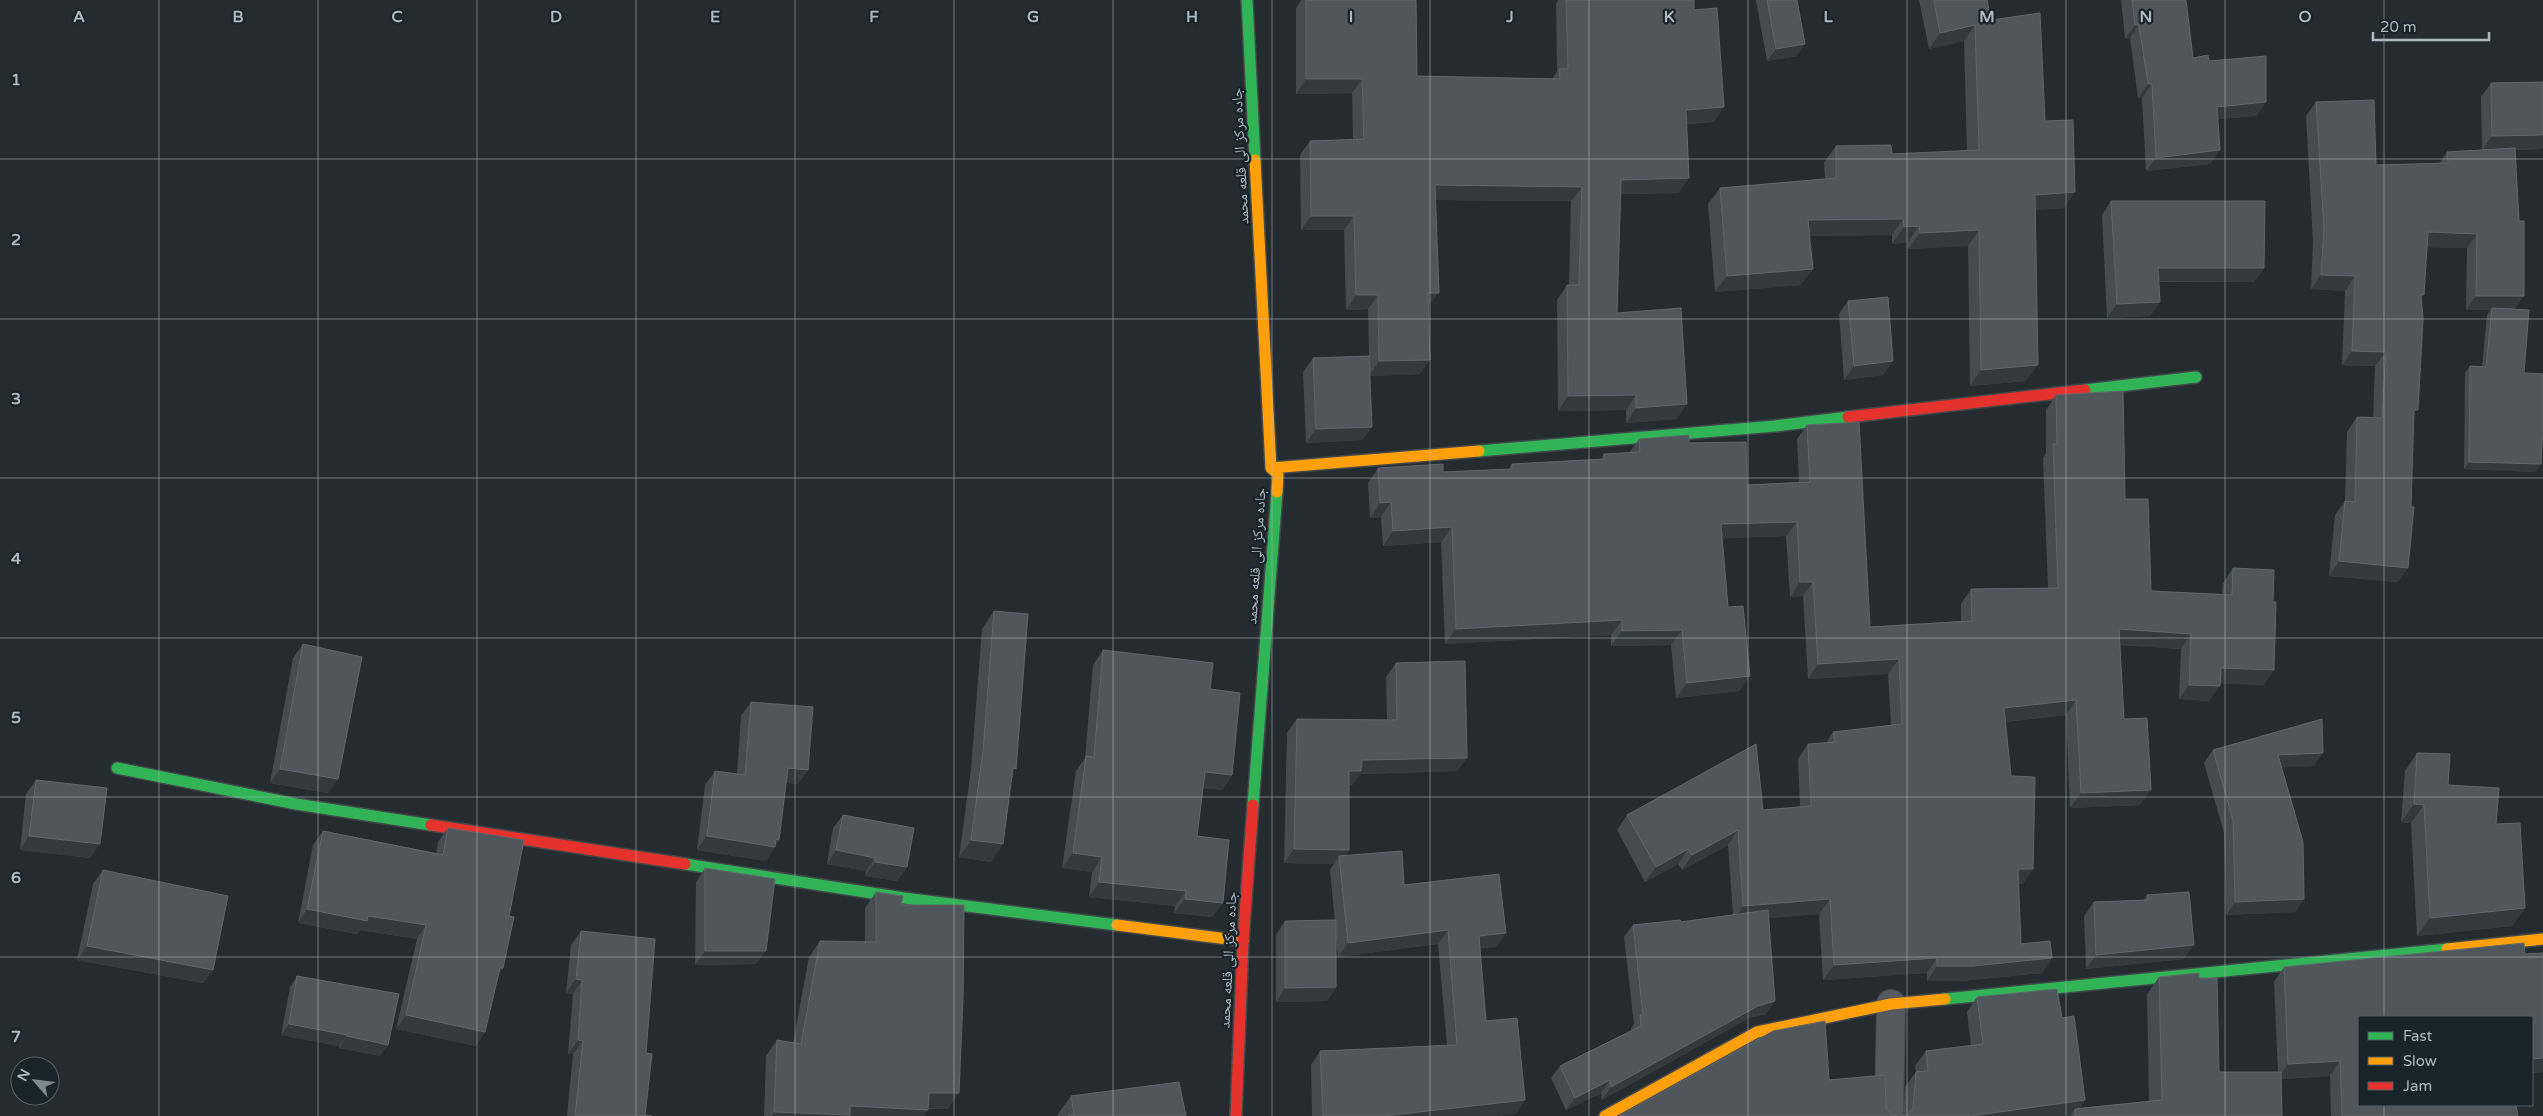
<svg xmlns="http://www.w3.org/2000/svg" width="2543" height="1116" viewBox="0 0 2543 1116" font-family="'Varela Round','Noto Naskh Arabic',sans-serif">
	<style>
		.lines { fill: none; stroke-linecap: round; stroke-linejoin: round }
		.street-casing { stroke: #42484b; stroke-width: 30 }
		.fast-casing { stroke: #42484b; stroke-width: 14 }
		.slow-casing { stroke: #42484b; stroke-width: 14 }
		.jam-casing { stroke: #42484b; stroke-width: 14 }
		.street { stroke: #545a5f; stroke-width: 28 }
		.fast { stroke: #30b455; stroke-width: 11 }
		.slow { stroke: #ff9f0a; stroke-width: 11 }
		.jam { stroke: #e5322d; stroke-width: 11 }
		.wall { fill: #454b50 }
		.shaded-wall { fill: #333a3e }
		.building { fill: #50575c; stroke: #5f676c }
		.grid { fill: none; stroke: #adbac3; stroke-width: 1; stroke-opacity: 0.55 }
		.labels { text-anchor: middle; stroke-width: 4.5; stroke-linejoin: round; paint-order: stroke }
		.street-label { font-size: 15px; fill: #adbac3; stroke: #19232a }
		.grid-label { font-size: 16px; text-anchor: middle; font-weight: bold; fill: #adbac3; stroke: #19232a; stroke-width: 4.5; stroke-linejoin: round; paint-order: stroke }
	</style>
	<rect width="100%" height="100%" fill="#252c30"/>
	<g class="lines">
		<defs>
			<path id="street" d="M1889,1116L1891,1004"/>
			<path id="fast" d="M1247,0L1255,160
				M2085,390L2196,377
				M1479,451L1775,426L1848,417
				M117,768L296,804L431,825
				M1253,805L1277,492
				M685,864L904,898L1117,925
				M1945,999L2447,949"/>
			<path id="slow" d="M1255,160L1271,468L1278,474L1277,492
				M1271,468L1479,451
				M1117,925L1243,941
				M2447,949L2543,939
				M1605,1116L1757,1032L1891,1004L1945,999"/>
			<path id="jam" d="M1848,417L2085,390
				M431,825L685,864
				M1236,1116L1243,941L1253,805"/>
		</defs>
		<use href="#street" class="street-casing"/>
		<use href="#fast" class="fast-casing"/>
		<use href="#slow" class="slow-casing"/>
		<use href="#jam" class="jam-casing"/>
		<use href="#street" class="street"/>
		<use href="#fast" class="fast"/>
		<use href="#slow" class="slow"/>
		<use href="#jam" class="jam"/>
	</g>
	<path class="wall" d="M1301,0H1416L1417,76L1552,79L1557,71L1556,4L1558,0H1694V10L1714,122L1687,124L1689,178L1678,193L1621,194L1617,313L1677,419L1626,423V410L1558,411L1557,300L1567,285H1569L1571,201L1436,200L1428,307L1420,374L1370,376L1372,427L1362,440L1306,443L1303,372L1313,358L1369,356L1368,309L1346,310L1344,230H1301L1300,155L1310,141L1353,140L1352,93L1296,94V8Z
		M1756,0H1797V56L1767,61Z
		M1919,0H1987L1991,20L2045,121L2064,208L2035,210L2026,381L1970,386L1968,246L1908,249V242L1892,244V235L1810,236L1801,285L1715,292L1708,204L1720,188L1825,179L1824,162L1836,146L1892,154L1967,151L1964,41L1929,49Z
		M2121,0H2186L2193,58L2209,61L2266,102L2256,116L2218,119L2210,164L2146,171L2142,98H2138L2130,38L2125,39Z
		M2543,82V147L2541,149L2515,150L2524,296L2514,309L2524,373L2536,472L2464,469L2465,373L2470,366L2482,367L2487,315L2490,310H2466L2467,248L2427,247L2421,299L2414,416L2398,582L2329,576L2335,515L2345,501L2347,432L2357,417L2373,418L2375,366L2342,365L2345,291L2311,289L2313,242L2306,116L2316,102L2376,165L2439,164L2447,152L2482,150L2481,97L2491,83Z
		M2111,201L2264,268L2254,282H2159L2160,302L2150,316L2107,318L2102,215Z
		M1848,301L1883,375L1844,380L1839,314Z
		M2056,395L2125,499L2151,591L2222,594L2223,583L2233,568L2264,685L2220,683L2209,701L2179,699L2181,649L2120,645L2124,719L2140,805L2070,808L2066,715L2005,722L2023,884H2018L2021,944L2052,958L2042,973L1962,981H1927V973L1823,980L1819,914L1769,918L1766,1014L1749,1018L1602,1100L1601,1093L1566,1110L1551,1078L1560,1066L1631,1031V1028L1634,1024L1624,937L1633,925L1681,922L1733,915L1728,845L1682,870L1678,864L1645,882L1617,830L1627,815L1763,810L1800,807L1798,759L1808,744L1826,743L1833,732L1891,725L1888,674L1808,679L1803,596L1790,597L1786,536L1722,538L1728,607L1750,676L1739,691L1676,698L1671,645L1611,646V635L1445,644L1441,542L1383,546L1381,517L1370,518L1368,483L1378,468L1443,472L1508,470L1512,464L1601,459L1604,454L1629,453L1639,439L1689,443L1747,485L1799,482L1797,439L1807,425L1870,627L1961,621V604L1971,589L2048,588L2043,458L2046,453V410Z
		M994,611L1013,774L991,862L959,857L971,769L982,629Z
		M303,644L338,779L328,793L270,783L293,658Z
		M1103,650L1210,689L1232,775L1222,790L1203,788L1197,836L1223,903L1212,917L1174,913L1175,906L1089,897L1092,872L1062,868L1076,771L1085,758L1093,665Z
		M1396,663L1467,758L1457,771L1360,774L1352,785H1349V850L1345,856L1404,885L1496,947L1480,948L1486,1021L1516,1114L1494,1116H1312L1311,1065L1320,1051L1447,1045L1438,944L1338,957L1336,939V987L1327,1001L1276,1002V935L1285,921H1335L1330,870L1334,864L1284,863L1287,733L1297,719L1387,720L1386,677Z
		M751,702L808,770L798,784L786,783L779,840L766,861L697,850L705,785L715,771L737,774L741,716Z
		M2213,750L2314,766L2282,767L2304,899L2295,912L2226,915L2224,833L2204,763Z
		M2417,753L2448,785L2496,824L2525,908L2512,926L2417,936L2411,823L2401,822L2405,771Z
		M36,780L90,858L20,850L26,794Z
		M843,815L907,867L897,881L865,876L866,871L827,864L833,828Z
		M448,828L498,976L476,1046L396,1029L417,939L360,930L357,934L298,923L313,845L323,831L436,853L438,842Z
		M705,868L756,964L695,965L696,882Z
		M103,870L213,970L203,983L77,960L93,884Z
		M876,892L901,905L948,1109H928L924,1116H764L766,1056L777,1040L793,1043L809,957L820,941L865,942V908Z
		M2147,895L2184,959L2086,969L2084,916L2094,902L2144,900Z
		M581,931L646,1053L645,1115L652,1116H567L573,1054H568L573,994L566,993L571,945Z
		M2543,953V1072L2532,1073V1017H2359L2518,1116H2331L2330,1076L2281,1079L2282,1116H1900L1903,1115L1905,1087L1916,1072L1915,1066L1926,1051L1971,1046L1967,1012L1977,997L2062,1018L2085,1100L2079,1108L2149,1101L2147,994L2159,977L2199,978L2219,1072H2278L2274,982L2284,967Z
		M297,976L380,1056L339,1048V1046L281,1035L290,987Z
		M1071,1096L1186,1116H1058V1114Z"/>
	<path class="shaded-wall" d="M1975,25L1964,41L1929,49L1940,33Z
		M2135,25H2139L2130,38L2125,39Z
		M1805,44L1797,56L1767,61L1776,49Z
		M1306,79H1362L1352,93L1296,94Z
		M2148,84H2152L2142,98H2138Z
		M2266,102L2256,116L2208,120L2217,107Z
		M1724,107L1714,122L1676,124L1686,110Z
		M2543,135V147L2541,149L2482,150L2492,136Z
		M2220,150L2210,164L2146,171L2156,158Z
		M1689,178L1678,193L1611,194L1621,180Z
		M1435,185L1582,187L1571,201L1425,200Z
		M2075,192L2064,208L2024,211L2035,195Z
		M1311,216H1354L1344,230H1301Z
		M1903,219L1892,235L1797,236L1808,220Z
		M1919,226L1908,242L1892,244L1904,227Z
		M1979,230L1968,246L1908,249L1920,233Z
		M2428,232L2477,234L2467,248L2418,247Z
		M2158,268H2264L2254,282L2149,281Z
		M1813,269L1801,285L1715,292L1727,276Z
		M2321,275L2355,276L2345,291L2311,289Z
		M1428,293H1439L1428,307Z
		M1356,295H1378L1368,309L1346,310Z
		M2476,296H2524L2514,310L2492,308L2490,310H2466Z
		M2160,302L2150,316L2107,318L2117,304Z
		M2352,351L2386,352L2375,366L2342,365Z
		M1430,360L1420,374L1369,376L1379,361Z
		M1893,361L1883,375L1844,380L1854,366Z
		M2038,365L2026,381L1970,386L1981,370Z
		M1636,395L1626,410L1558,411L1568,396Z
		M1687,404L1677,419L1626,423L1636,408Z
		M1372,427L1362,440L1306,443L1316,429Z
		M2469,462L2541,464L2536,472L2464,469Z
		M1391,502L1381,517L1370,518L1380,503Z
		M1797,522L1786,536L1711,539L1721,524Z
		M1452,527L1441,542L1383,546L1393,531Z
		M2339,561L2408,568L2398,582L2329,576Z
		M1800,582H1813L1803,596L1790,597Z
		M1622,620L1611,635L1445,644L1456,629Z
		M2119,629L2191,634L2181,649L2108,644Z
		M1682,630L1671,645L1611,646L1622,631Z
		M1899,659L1888,674L1808,679L1818,664Z
		M2221,668L2274,670L2264,685L2210,683Z
		M1750,676L1739,691L1676,698L1687,683Z
		M2189,685L2220,686L2209,701L2179,699Z
		M2076,700L2066,715L1993,723L2004,708Z
		M2323,753L2314,766L2269,768L2278,755Z
		M1467,758L1457,771L1360,774L1352,785H1339L1349,771L1362,760Z
		M788,768L808,770L798,784L778,782Z
		M280,769L338,779L328,793L270,783Z
		M1205,772L1232,775L1222,790L1195,787Z
		M2151,790L2140,805L2070,808L2081,793Z
		M2414,804L2424,805L2411,823L2401,822Z
		M1738,830L1728,845L1682,870L1692,855Z
		M29,836L100,844L90,858L20,850Z
		M707,836L776,839L779,840L766,861L697,850Z
		M971,840L1003,844L991,862L959,857Z
		M1294,849L1349,850L1340,862L1339,856L1334,864L1284,863Z
		M1688,849L1678,864L1645,882L1656,867Z
		M836,850L875,858L866,871L827,864Z
		M1073,853L1102,857L1092,872L1062,868Z
		M875,862L907,867L897,881L865,876Z
		M2018,869H2033L2023,884H2007Z
		M1099,882L1186,891L1175,906L1089,897Z
		M1185,899L1223,903L1212,917L1174,913Z
		M1830,899L1819,914L1733,921L1743,906Z
		M2304,899L2295,912L2226,915L2235,902Z
		M2525,908L2512,926L2417,936L2430,918Z
		M307,909L368,916L426,925L417,939L360,930L357,934L298,923Z
		M1448,930L1438,944L1338,957L1348,943Z
		M1506,933L1496,947L1469,950L1479,936Z
		M2194,945L2184,959L2086,969L2096,955Z
		M87,946L213,970L203,983L77,960Z
		M705,951H766L756,964L695,965Z
		M1937,958L1927,973L1823,980L1834,965Z
		M2052,958L2042,973L1962,981H1927L1937,966Z
		M500,968H503L494,982Z
		M576,979L582,980L573,994L566,993Z
		M1336,987L1327,1001L1276,1002L1285,988Z
		M1775,1001L1766,1014L1749,1018L1602,1100L1611,1087L1758,1006Z
		M406,1015L485,1032L476,1046L396,1029Z
		M289,1024L347,1035L339,1046L281,1035Z
		M347,1036L388,1045L380,1056L339,1048Z
		M578,1040L583,1041L573,1054H568Z
		M2543,1058V1072L2532,1073V1059Z
		M2340,1061L2330,1076L2278,1079L2288,1064Z
		M1610,1080L1601,1093L1566,1110L1575,1098Z
		M929,1093H959L948,1109L918,1108Z
		M1525,1100L1516,1114L1494,1116H1384Z
		M2085,1100L2075,1114V1109L2070,1116H1971Z
		M850,1106L928,1110L924,1116H772L774,1112Z"/>
	<path class="building" d="M1306,0H1416L1417,76L1560,79L1559,69H1568L1566,0H1694V10L1717,8L1724,107L1686,110L1689,178L1621,180L1617,313L1681,308L1687,404L1636,408V395L1568,396L1567,285H1579L1582,187L1435,185L1439,293H1428L1430,360L1379,361L1378,295H1356L1354,216H1311L1310,141L1364,139L1362,79H1306Z
		M1767,0H1797L1805,44L1776,49Z
		M1934,0H1987L1991,20L2040,13L2045,121L2073,120L2075,192L2035,195L2038,365L1981,370L1979,230L1920,233L1919,226L1904,227L1903,219L1808,220L1813,269L1727,276L1720,188L1836,178V146L1891,145L1892,154L1979,150L1975,25L1940,33Z
		M2132,0H2186L2193,58L2208,55L2209,61L2266,56V102L2217,107L2220,150L2156,158L2152,84H2148L2139,25H2135Z
		M2543,82V135L2492,136L2491,83Z
		M2374,100L2376,165L2448,163L2447,152L2515,148L2519,221H2524V296H2476L2477,234L2428,232L2424,295H2421L2423,319L2418,410H2414L2411,507H2414L2408,568L2339,561L2345,501L2355,502L2357,417L2382,418L2386,352L2352,351L2355,276L2321,275L2324,228L2316,102Z
		M2111,201H2265L2264,268H2158L2160,302L2117,304Z
		M1888,297L1893,361L1854,366L1848,301Z
		M2492,308L2529,310L2524,373L2543,374V429L2541,464L2469,462L2470,366L2486,367Z
		M1369,356L1372,427L1316,429L1313,358Z
		M2123,391L2125,499H2148L2151,591L2232,595L2233,568L2274,570L2273,602H2276L2274,670L2221,668L2220,686L2189,685L2191,634L2119,629L2124,719L2147,718L2151,790L2081,793L2076,700L2004,708L2011,776L2035,777L2033,869H2018L2021,944L2050,941L2052,958L1973,966H1937V958L1834,965L1830,899L1743,906L1738,830L1692,855L1688,849L1656,867L1627,815L1756,744L1763,810L1811,806L1808,744L1835,742L1833,732L1902,724L1899,659L1818,664L1813,582H1800L1797,522L1721,524L1728,607L1743,606L1750,676L1687,683L1682,630L1622,631V620L1456,629L1452,527L1393,531L1391,502L1380,503L1378,468L1443,464V472L1512,469V464L1605,459L1604,454L1640,452L1639,439L1689,435V443L1746,442L1747,485L1810,482L1807,425L1859,422L1870,627L1972,621L1971,589L2058,588L2053,444H2057L2056,395Z
		M994,611L1028,614L1016,769L1013,768L1003,844L971,840L983,751Z
		M303,644L362,657L338,779L280,769Z
		M1103,650L1213,663L1210,689L1240,693L1232,775L1205,772L1197,836L1229,840L1223,903L1185,899L1186,891L1099,882L1102,857L1073,853L1086,756L1094,757Z
		M1465,661L1467,758L1362,760L1361,771H1349V850L1294,849L1297,719L1397,720L1396,663Z
		M751,702L813,707L808,770L788,768L779,840L776,839L775,847L707,836L715,771L745,775Z
		M2322,719L2323,753L2278,755L2303,842L2304,899L2235,902L2233,820L2213,750Z
		M2417,753L2450,754L2448,785L2499,788L2496,824L2520,823L2525,908L2430,918L2424,805L2414,804Z
		M36,780L107,788L100,844L29,836Z
		M843,815L914,828L907,867L875,862V858L836,850Z
		M448,828L524,840L509,916L514,917L503,968H500L485,1032L406,1015L426,925L368,916L367,921L307,909L323,831L443,855Z
		M1402,851L1404,885L1499,874L1506,933L1479,936L1486,1021L1517,1018L1525,1100L1384,1116H1323L1320,1051L1457,1045L1448,930L1348,943L1339,856Z
		M705,868L775,879L766,951H705Z
		M103,870L228,896L213,970L87,946Z
		M876,892L903,896L901,905H964L963,998L959,1093H929L928,1110L850,1106V1115L774,1112L777,1040L801,1044L820,941L876,942Z
		M2189,892L2194,945L2096,955L2094,902L2148,900L2147,895Z
		M1768,910L1775,1001L1758,1006L1611,1087L1610,1080L1575,1098L1560,1066L1641,1026L1640,1015H1643L1633,925L1680,920L1681,922Z
		M1336,920V987L1285,988V921Z
		M581,931L655,939L646,1053L652,1054L645,1115L652,1116H575L583,1041L578,1040L582,980L576,979Z
		M2524,943L2525,954L2543,953V1058L2532,1059V1017H2359V1105H2516L2518,1116H2342L2340,1061L2288,1064L2284,967Z
		M2199,973V978H2217L2219,1072H2281L2282,1116H2075V1109L2162,1100L2159,977Z
		M297,976L399,994L388,1045L347,1036V1035L289,1024Z
		M2057,989L2062,1018L2074,1016L2085,1100L1971,1116H1900L1907,1115L1913,1108L1916,1072L1928,1071L1926,1051L1983,1044L1977,997Z
		M1825,1021L1829,1080L1885,1075L1886,1108L1891,1114L1898,1116H1619L1773,1031Z
		M1179,1082L1186,1116H1068L1074,1115L1071,1096Z"/>
	<path class="grid" d="M159,0V1116M318,0V1116M477,0V1116M636,0V1116M795,0V1116M954,0V1116M1113,0V1116M1272,0V1116M1430,0V1116M1589,0V1116M1748,0V1116M1907,0V1116M2066,0V1116M2225,0V1116M2384,0V1017M0,159H2543M0,319H2543M0,478H2543M0,638H2543M0,797H2543M0,957H2543M2384,1105V1116"/>
	<g class="labels">
		<g class="street-label">
			<text transform="translate(1240 156) rotate(-93)" y="5">جاده مرکز الی قلعه محمد</text>
			<text transform="translate(1256 556) rotate(-86)" y="5">جاده مرکز الی قلعه محمد</text>
			<text transform="translate(1228 960) rotate(-87)" y="5">جاده مرکز الی قلعه محمد</text>
		</g>
	</g>
	<g class="grid-label">
		<text x="79" y="22">A</text>
		<text x="238" y="22">B</text>
		<text x="397" y="22">C</text>
		<text x="556" y="22">D</text>
		<text x="715" y="22">E</text>
		<text x="874" y="22">F</text>
		<text x="1033" y="22">G</text>
		<text x="1192" y="22">H</text>
		<text x="1351" y="22">I</text>
		<text x="1510" y="22">J</text>
		<text x="1669" y="22">K</text>
		<text x="1828" y="22">L</text>
		<text x="1987" y="22">M</text>
		<text x="2146" y="22">N</text>
		<text x="2305" y="22">O</text>
		<text x="16" y="85">1</text>
		<text x="16" y="245">2</text>
		<text x="16" y="404">3</text>
		<text x="16" y="564">4</text>
		<text x="16" y="723">5</text>
		<text x="16" y="883">6</text>
		<text x="16" y="1042">7</text>
	</g>
	<rect x="2358" y="1016" width="175" height="90" fill="#19232a" stroke="#545f67"/>
	<rect x="2368" y="1032" width="25" height="8" fill="#30b455" stroke="#545f67"/>
	<text x="2403" y="1041" font-size="15" fill="#adbac3">Fast</text>
	<rect x="2368" y="1057" width="25" height="8" fill="#ff9f0a" stroke="#545f67"/>
	<text x="2403" y="1066" font-size="15" fill="#adbac3">Slow</text>
	<rect x="2368" y="1082" width="25" height="8" fill="#e5322d" stroke="#545f67"/>
	<text x="2403" y="1091" font-size="15" fill="#adbac3">Jam</text>
	<g transform="translate(35 1081) rotate(298)"><circle r="24" fill="#19232a" stroke="#545f67"/>
	<path d="M0-4L9 19L0 12L-9 19Z" fill="#7d8890"/>
	<text y="-8" font-size="14" font-weight="bold" text-anchor="middle" fill="#adbac3">N</text>
	</g>
	<path d="M2373 32v8h116v-8" fill="none" stroke="#adbac3" stroke-width="2.5"/>
	<text x="2380" y="32" font-size="15" fill="#adbac3" stroke="#19232a" stroke-width="4" paint-order="stroke">20 m</text>
</svg>
